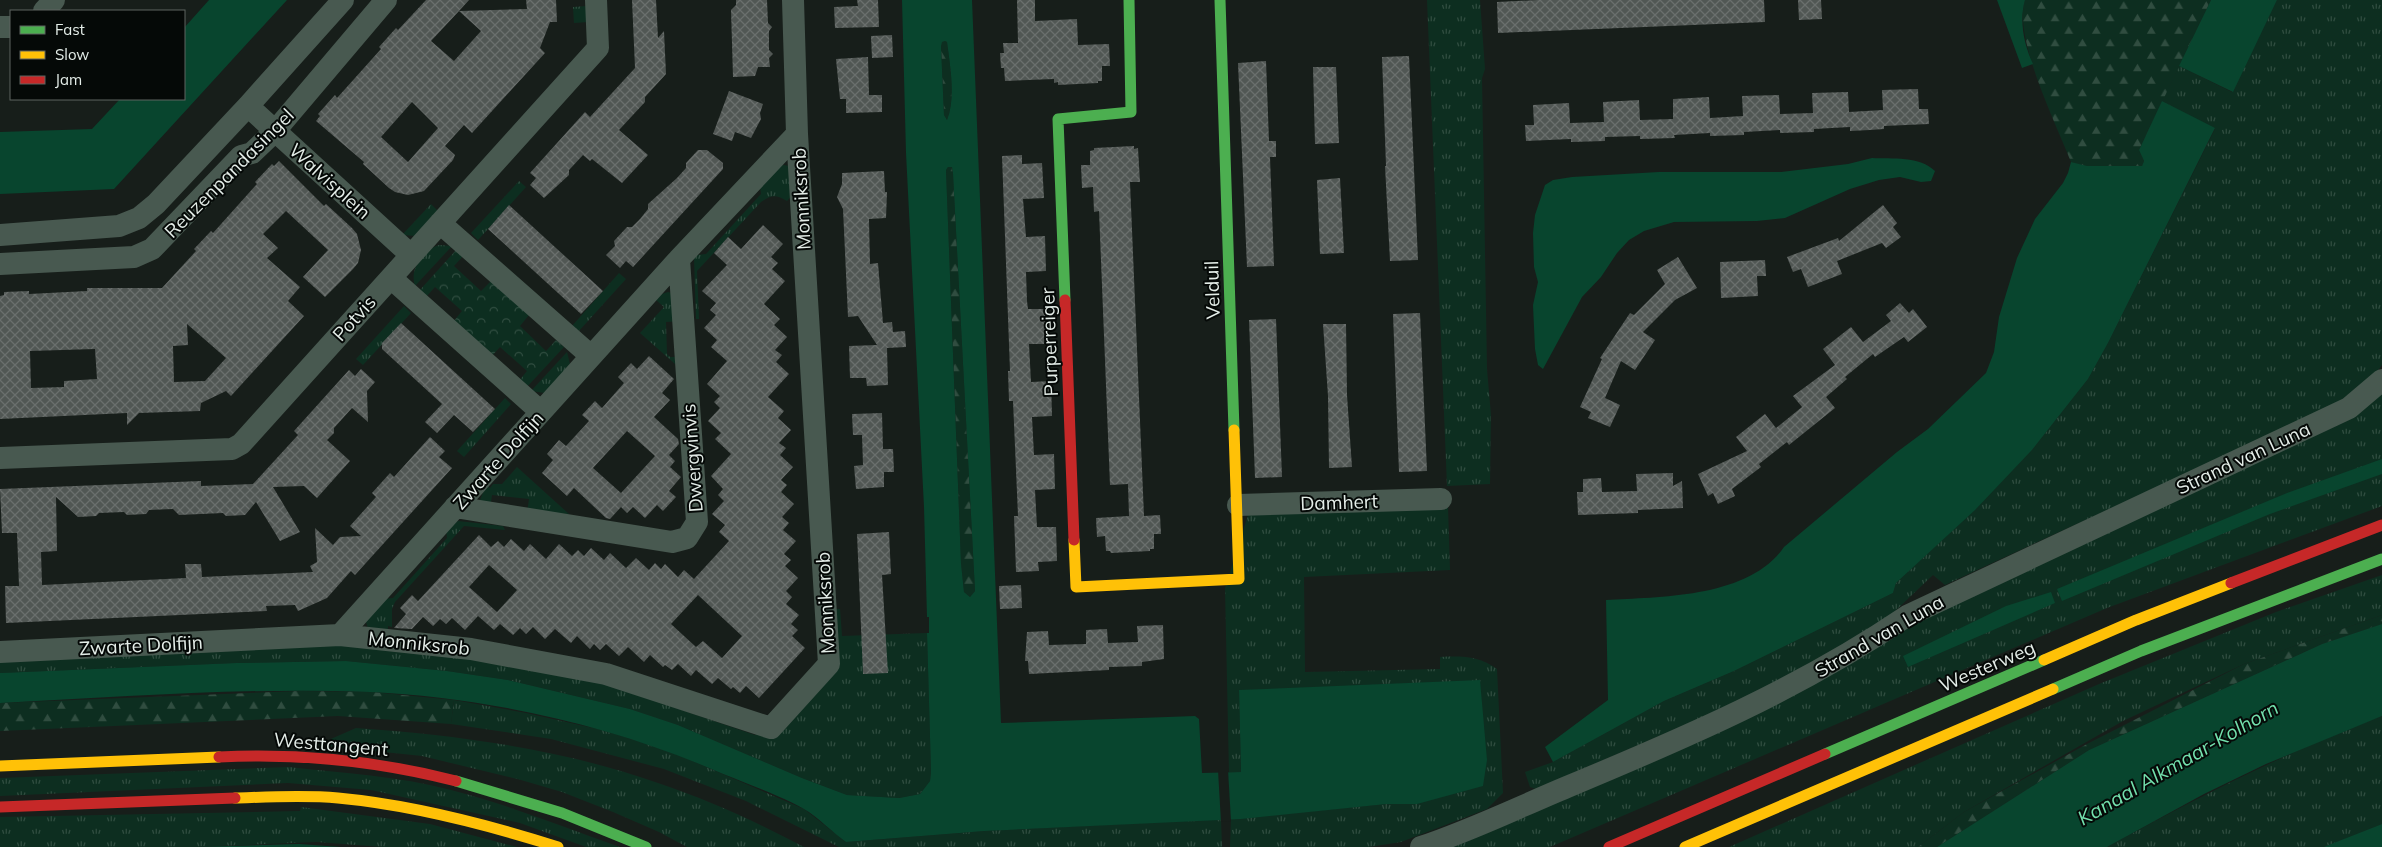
<svg xmlns="http://www.w3.org/2000/svg" width="2382" height="847" viewBox="0 0 2382 847" font-family="Mulish,sans-serif">
	<style>
		.grass { fill: url(#grass-tufts) }
		.forest { fill: url(#forest-firs) }
		.park { fill: url(#park-crowns) }
		.water { fill: #08452e; fill-rule: evenodd }
		.pier { fill: #171e1a }
		.building { fill: url(#building-cross-hatch); fill-rule: evenodd }
		.lines { fill: none; stroke-linecap: round; stroke-linejoin: round }
		.street { stroke: #485950; stroke-width: 22 }
		.fast { stroke: #4caf50; stroke-width: 11 }
		.slow { stroke: #ffc107; stroke-width: 11 }
		.jam { stroke: #c62828; stroke-width: 11 }
		.labels { text-anchor: middle; stroke-width: 4; stroke-linejoin: round; paint-order: stroke }
		.street-label { font-size: 19px; fill: #e4ede8; stroke: #050907 }
		.water-label { font-size: 20px; font-style: italic; fill: #73e0ad; stroke: #050907 }
	</style>
	<defs>
		<pattern id="grass-tufts" width="24" height="20" patternUnits="userSpaceOnUse" patternTransform="scale(1.25)"><rect width="24" height="20" fill="#0d2e20"/><path d="M3 7l-1-3M5 7V3M7 7l1-3M15 17l-1-3M17 17v-4M19 17l1-3" fill="none" stroke="#304d40"/></pattern>
		<pattern id="forest-firs" width="22" height="20" patternUnits="userSpaceOnUse" patternTransform="scale(1.25)"><rect width="22" height="20" fill="#0d2e20"/><path d="M5 1l3.5 6h-7zM16 11l3.5 6h-7z" fill="#304d40"/></pattern>
		<pattern id="park-crowns" width="20" height="18" patternUnits="userSpaceOnUse" patternTransform="scale(1.25)"><rect width="20" height="18" fill="#0d2e20"/><path d="M2 6a3 3 0 1 1 6 0M12 15a3 3 0 1 1 6 0" fill="none" stroke="#304d40"/></pattern>
		<pattern id="building-cross-hatch" width="8" height="8" patternUnits="userSpaceOnUse" patternTransform="scale(1.25)"><rect width="8" height="8" fill="#515754"/><path d="M0 0l8 8M0 8l8-8" fill="none" stroke="#6a6f6d"/></pattern>
	</defs>
	<rect width="100%" height="100%" fill="#171e1a"/>
	<path class="grass" d="M1427,0H1480L1485,69L1482,78L1487,369L1491,415L1490,484L1447,486Z
		M2277,0H2382V365C2357,401 2293,423 2254,442C2151,491 2047,537 1945,585L1933,575L1892,614L1850,642L1741,701L1536,789L1530,787L1525,772L1553,762L1664,701L1734,671L1893,593L1896,583L1978,506L2032,450L2088,379L2108,343L2215,129L2162,101L2179,66L2232,92Z
		M587,6L588,22L574,23L573,7Z
		M784,165L789,166L795,192L787,201C776,194 771,195 761,202L697,271L699,319H696L694,258L696,255L706,254L761,194L760,186L779,166Z
		M519,181L526,187L478,240L471,233Z
		M431,204L441,214L416,236L402,235Z
		M439,245L452,246L415,286C409,269 423,250 439,245Z
		M619,273L626,279L578,332L572,326Z
		M668,292L675,294L680,321L666,322L667,354L670,357H682L683,371L640,333L664,307L656,300L662,294Z
		M404,306L411,313L363,365L356,359Z
		M567,352L570,364L545,393L531,391Z
		M2382,391V506L2107,608L1550,847H1448L1915,622Z
		M505,398L511,404L464,457L457,451Z
		M517,467L569,514L527,513L529,499L492,495L490,509L480,500L486,485L490,488L493,484H502Z
		M1448,507L1450,570L1304,577L1305,672L1440,669V657C1463,656 1479,656 1497,669L1503,793L1487,809L1401,842L1369,847H1230L1231,819L1387,804H1417L1239,690L1241,772H1229L1225,588L1248,515Z
		M458,521L503,526L505,530L464,526L395,602L392,609V627L388,626V630L368,628L366,622L383,599L393,598L447,538L446,529Z
		M2382,575V615L2244,664L2123,721L1964,812L1918,847H1729L2099,684L2276,612Z
		M829,609H840L842,636L927,633L931,772L930,781L920,794L899,798L847,795L802,778L678,725L630,709L508,680L447,671L346,661L236,663L0,673V660L345,645L467,656L591,679L755,735L822,685Z
		M454,700L526,713L602,730L669,751L804,809L846,842L985,831L1221,819L1222,847H839L746,801L664,769L551,739L451,724Z
		M2382,716V824L2324,847H2107C2197,798 2286,752 2382,716Z
		M356,728C457,735 562,749 658,783C709,800 757,822 804,847H687L659,832L613,812L562,792L521,780L422,756L317,745Z
		M289,767C343,773 398,776 451,790C509,805 564,827 620,847H586L520,823L371,790L288,783L0,796V778Z
		M301,807L430,824L517,847H382L317,842L195,847H0V817L300,811Z"/>
	<path class="forest" d="M2025,0H2211L2139,150L2144,161L2142,166L2086,167L2071,162C2056,123 2013,38 2025,0Z
		M945,41L947,42C950,67 956,96 947,120L944,115L941,46V42Z
		M948,167H952L953,174L975,591L970,597L964,592L961,563L946,170Z
		M2382,615V624L2322,644L2089,750L1937,847H1918L1964,812L2087,744L2244,664Z
		M300,691L372,692L454,700L451,724L338,716L0,731V703Z"/>
	<path class="park" d="M457,249L464,255L454,266L481,291L491,281L529,315L520,326L546,351L556,340L564,347L525,389L518,382L527,371L500,347L491,357L453,322L462,311L435,287L426,297L419,291Z"/>
	<path class="water" d="M209,0H287L114,189L0,194V132L92,129L120,99H184V28Z
		M902,0H972L1001,723L1195,716L1199,719L1202,773L1241,772L1239,690L1480,680L1487,760L1483,786L1417,804H1387L1241,819L985,831L846,842C832,832 819,818 804,809C780,795 742,782 716,771C610,725 484,697 370,692C247,687 123,697 0,703V673L236,663L346,661L447,671L508,680L630,709L678,725L802,778L847,795L899,798L920,794L930,781L931,772L927,633H929V617H927L924,507L906,153ZM945,41L947,42C950,66 956,97 947,120L944,115L941,46L942,42ZM948,167H952L953,174L975,591L970,597L964,592L961,563L946,170Z
		M1997,0H2025C2019,21 2024,45 2033,64L2022,68Z
		M2211,0H2277L2233,92L2179,66Z
		M2162,101L2215,128L2108,343L2088,379L2032,450L1975,510L1896,583L1893,593L1734,671L1664,701L1553,762L1545,747L1608,700L1606,600C1661,597 1749,598 1784,547L1897,452L1928,429L1986,373L1994,352L1999,317L2017,258L2035,219L2063,183L2068,173L2071,162L2087,166H2142L2144,161L2139,150Z
		M1872,158C1892,159 1920,156 1935,171L1931,181L1921,182L1900,177L1879,180L1850,189L1785,218L1757,221L1674,222L1644,231L1629,240L1617,253L1601,277L1582,297L1543,369L1538,365L1535,349L1533,305L1538,282L1534,267L1533,233L1535,215L1545,185L1553,180L1572,177L1659,172H1781L1848,164Z
		M2382,459V474L2270,514L2062,601L2057,589L2287,493Z
		M2051,592L2055,603L1908,667L1903,656L2006,606Z
		M2382,624V716L2266,764L2204,794L2107,847H1937L2089,750L2322,644Z
		M2382,824V847H2324L2326,846Z
		M299,844L341,847H195Z"/>
	<path class="pier" d="M1218,770H1228L1231,821L1221,822Z"/>
	<path class="building" d="M426,0H469L459,11L527,9L526,0H556L557,22H550L540,48L545,53L534,65L472,133L464,125L445,146L455,155L453,160L424,191L408,195L395,192L389,188L363,164L364,162L316,121L320,116L318,114L335,95L337,98L381,49L379,47L396,28L398,30ZM459,11L481,31L454,61L431,41ZM412,102L438,128L408,162L381,137Z
		M632,0H656L658,38L664,31L666,74L645,97V102L619,130L648,155L622,183L592,159L590,161L583,155L569,170V175L544,198L530,185L536,178L530,173L585,112L590,117L635,68Z
		M736,0H767L768,23L772,27L769,31V50L773,54L769,58L770,67H758L755,76L733,77L731,10L736,5Z
		M857,0H878L879,27L835,28L834,7L858,6Z
		M1017,0H1035V21L1077,19L1078,45L1109,44L1110,66H1102V81H1098V83L1058,85V82L1054,83V79L1005,81L1004,68H1001L1000,53H1004L1003,43H1018Z
		M1538,0H1764L1765,22L1498,33L1497,2Z
		M1798,0H1821L1822,19L1799,20Z
		M892,35L893,57L872,58L871,36Z
		M1409,56L1418,260L1390,261L1385,166H1386L1382,57Z
		M868,57L869,95H882V112L846,113V99H840L836,59Z
		M1266,61L1269,141H1276V157H1270L1274,266L1247,267L1238,63Z
		M1313,67H1336L1339,143L1315,144Z
		M1918,89L1919,109H1928L1929,124L1884,126V129L1870,130L1850,131V127L1814,129V132L1780,133V130L1744,132V135L1710,136V133L1674,135L1675,138L1640,139V136L1605,137V141L1571,142V139L1526,141L1525,125H1534L1533,105L1569,103L1570,123L1604,122L1603,102L1639,100L1640,120L1673,119V99L1709,97L1710,118L1743,116L1742,96L1779,95L1780,114L1813,113L1812,93L1848,92L1849,112L1883,110L1882,90Z
		M729,91L763,104L760,113L761,119L751,138L735,132L732,141L713,134Z
		M1134,146V149L1138,148L1140,182H1130L1144,516L1160,515L1161,534H1154V549H1150V551L1111,553L1110,551H1106L1105,536L1097,537L1096,518L1129,516L1128,484L1110,485L1099,211L1094,212L1093,187L1082,188L1081,165H1090V151L1094,150V148Z
		M698,150H707L723,163V169L633,267L626,261L620,268L606,255L615,246L614,241L627,227H632L640,219L648,209V204L677,178L686,168V163Z
		M1022,155V164L1042,163L1044,198L1023,199L1026,237L1045,236L1046,271L1026,272L1027,301L1028,309H1047L1044,344H1029L1031,382L1051,381L1052,416L1032,417L1034,455L1054,454L1055,489L1035,490L1037,527H1056L1057,561L1038,562L1039,571L1016,572L1014,516H1018L1013,401H1009L1008,371H1010L1002,156Z
		M279,161L324,206L326,204L352,228L357,234L361,250L358,263L353,269L325,297L303,277L328,250L286,211L263,234L278,248L267,258L300,287L288,301L304,316L231,396L226,391L201,403L200,411L139,413L127,425V413L0,419V296L4,295V292L29,291V294L87,291V288H162L196,251L194,249L211,231L213,233L257,184L255,182L272,164L274,166ZM187,324L226,358L205,381L174,382L173,346L188,345ZM95,349L97,379L64,381V387L31,388L30,351Z
		M884,171L885,192H887L886,218L869,219L870,264L878,263L883,323L892,322L893,332L905,331L906,347L887,348L888,385L867,386L866,378H850L849,346L877,345L858,316L848,317L843,209L837,197L842,184V173Z
		M1340,178L1344,253L1320,254L1317,180Z
		M509,205L603,291L581,314L488,229Z
		M1883,205L1897,223L1893,227L1901,237L1886,248L1882,243L1837,261L1842,274L1808,287L1801,269L1793,272L1787,257L1838,238L1839,241Z
		M763,225L783,244L771,257L778,263L772,269L785,281L764,304L780,319L774,325L787,337L775,350L782,355L776,362L789,374L768,397L784,411L778,418L791,430L779,443L786,448L780,455L793,467L781,480L787,485L781,492L794,504L782,517L789,523L783,530L796,541L784,554L791,560L785,566L798,578L786,591L792,597L786,604L799,615L791,624L798,630L792,636L805,648L759,698L746,686L740,693L733,687L731,689L718,678L712,684L696,670L691,676L678,664L672,670L665,665L663,667L650,655L644,662L628,647L619,656L606,644L600,650L594,644L590,649L577,636L571,643L555,629L545,639L533,627L526,634L520,628L513,635L500,624L494,630L478,616L465,630L452,618L446,624L440,619L433,626L423,617L412,629L394,628L406,614L400,608L412,595L418,601L479,535L491,547L498,541L504,547L511,539L524,551L530,544L546,559L559,544L572,556L578,550L584,556L591,548L604,560L610,553L626,568L636,558L649,570L655,563L661,569L665,564L678,577L684,570L694,579L729,541L719,532L725,525L712,514L724,501L718,495L723,489L711,476L731,454L715,439L721,433L708,421L720,408L714,402L720,396L707,384L727,361L711,347L717,340L704,328L716,315L710,310L716,303L702,291L727,265L714,253L728,237L741,249ZM489,565L517,590L497,612L469,587ZM698,595L742,636L722,658L703,641L696,647L671,624Z
		M1678,257L1697,288L1675,300L1643,332L1655,340L1635,370L1621,361L1605,398L1620,405L1610,427L1588,418L1591,412L1580,407L1602,359L1600,358L1630,313L1634,315L1665,284L1657,270Z
		M1765,260L1766,276H1757L1758,296L1721,298L1720,262Z
		M1900,303L1909,313L1913,309L1927,327L1908,342L1904,337L1875,357L1873,354L1845,377L1847,379L1826,397L1835,408L1789,445L1787,442L1759,464L1761,467L1732,489L1735,496L1718,504L1713,493L1708,496L1698,474L1747,451L1736,437L1765,414L1776,428L1802,407L1793,396L1835,365L1823,349L1851,327L1863,342L1891,321L1886,315Z
		M1420,313L1427,471L1399,472L1393,314Z
		M1276,319L1282,477L1255,478L1249,320Z
		M401,323L495,409L473,432L454,415L437,433L425,422L442,404L382,349V343Z
		M1323,324H1346L1347,395L1352,467L1329,468L1328,396Z
		M649,356L674,379L662,393L670,400L654,417L678,439L679,444L669,455L675,461L670,467L681,477L669,491L676,497L663,511L657,505L645,518L633,507L627,513L621,507L610,519L606,518L574,488L567,496L542,473L553,460L547,454L559,440L566,446L589,421L582,415L595,401L602,408L624,383L618,377L631,363L637,369ZM627,431L655,456L621,493L593,468Z
		M361,369L375,382L367,391L368,422L352,408L334,428V433L327,440L350,461L317,498L304,486L273,487L300,532L280,541L256,502L245,515L226,516L223,513L179,515L173,509L149,510L146,514L127,515L124,512L99,513L96,516L78,517L56,497L57,551L41,552L42,585L186,578L185,564H201L202,577L313,572L310,566L317,562L315,528L333,545L340,537L361,536L350,526L376,497L372,493L390,473L394,477L430,437L445,451L439,457L452,468L355,575L351,571L327,598L298,611L295,605L266,606L267,611L6,623L5,586H19L17,533H2L0,489L201,481V486L253,484L298,435L294,431L349,370L355,376Z
		M882,413L883,449H893L894,472H884V487L856,489L854,466L863,465L862,435H853L852,414Z
		M1673,473V486L1682,481L1683,508L1638,510V513L1578,515L1577,492H1583V479L1601,478L1602,492L1637,491L1636,474Z
		M889,532L891,574L882,575L888,673L863,674L857,534Z
		M1021,585L1022,608L1000,609L999,586Z
		M1163,625L1164,659L1142,662V666L1109,667V670L1029,674L1028,661H1025L1027,632L1048,631L1049,645L1086,644V630L1107,629L1108,643L1138,642L1137,626Z"/>
	<g class="lines">
		<path class="street" d="M44,11L54,0
			M0,27H11
			M248,106L411,255
			M440,223L591,356
			M0,235L119,226L139,218L156,204L248,106L343,0
			M0,264L134,257L152,249L241,156L252,153L275,131L386,0
			M391,278L541,412
			M0,458L232,449L241,444L598,48L596,0
			M1238,505L1441,499
			M455,507L672,542L687,538L697,522L679,259
			M340,635L471,649L606,674L771,728L829,664L797,134
			M0,652L340,635L679,259L797,134L793,0
			M1421,847C1470,831 1519,807 1567,787C1687,737 1799,689 1907,616L2349,408L2382,380"/>
		<path class="fast" d="M1220,0L1234,430
			M1065,300L1058,119L1131,112L1129,0
			M2053,689L2141,651L2382,559
			M1825,754L2044,660
			M456,781L562,813L646,847"/>
		<path class="slow" d="M1074,540L1076,587L1239,579L1234,430
			M2044,660L2136,620L2231,583
			M0,766L219,757
			M235,798C269,797 304,795 338,798C413,805 486,824 558,847
			M1685,847L2053,689"/>
		<path class="jam" d="M1065,300L1074,540
			M2231,583L2382,525
			M219,757C299,753 378,761 456,781
			M0,807L235,798
			M1609,847L1825,754"/>
	</g>
	<g class="labels">
		<g class="street-label">
			<text transform="translate(229 173) rotate(-45)" y="7">Reuzenpandasingel</text>
			<text transform="translate(330 181) rotate(42)" y="7">Walvisplein</text>
			<text transform="translate(801 199) rotate(-93)" y="7">Monniksrob</text>
			<text transform="translate(1212 290) rotate(-92)" y="7">Velduil</text>
			<text transform="translate(354 318) rotate(-48)" y="7">Potvis</text>
			<text transform="translate(1049 342) rotate(-92)" y="7">Purperreiger</text>
			<text transform="translate(692 458) rotate(-94)" y="7">Dwergvinvis</text>
			<text transform="translate(2243 458) rotate(-25)" y="7">Strand van Luna</text>
			<text transform="translate(498 460) rotate(-48)" y="7">Zwarte Dolfijn</text>
			<text transform="translate(1339 502) rotate(-2)" y="7">Damhert</text>
			<text transform="translate(825 603) rotate(-93)" y="7">Monniksrob</text>
			<text transform="translate(1879 636) rotate(-30)" y="7">Strand van Luna</text>
			<text transform="translate(419 643) rotate(6)" y="7">Monniksrob</text>
			<text transform="translate(141 645) rotate(-3)" y="7">Zwarte Dolfijn</text>
			<text transform="translate(1987 666) rotate(-23)" y="7">Westerweg</text>
			<text transform="translate(331 744) rotate(5)" y="7">Westtangent</text>
		</g>
		<g class="water-label">
			<text transform="translate(2178 763) rotate(-30)" y="7">Kanaal Alkmaar-Kolhorn</text>
		</g>
	</g>
	<rect x="10" y="10" width="175" height="90" fill="#050907" stroke="#5e6461"/>
	<rect x="20" y="26" width="25" height="8" fill="#4caf50" stroke="#5e6461"/>
	<text x="55" y="35" font-size="15" fill="#e4ede8">Fast</text>
	<rect x="20" y="51" width="25" height="8" fill="#ffc107" stroke="#5e6461"/>
	<text x="55" y="60" font-size="15" fill="#e4ede8">Slow</text>
	<rect x="20" y="76" width="25" height="8" fill="#c62828" stroke="#5e6461"/>
	<text x="55" y="85" font-size="15" fill="#e4ede8">Jam</text>
</svg>
